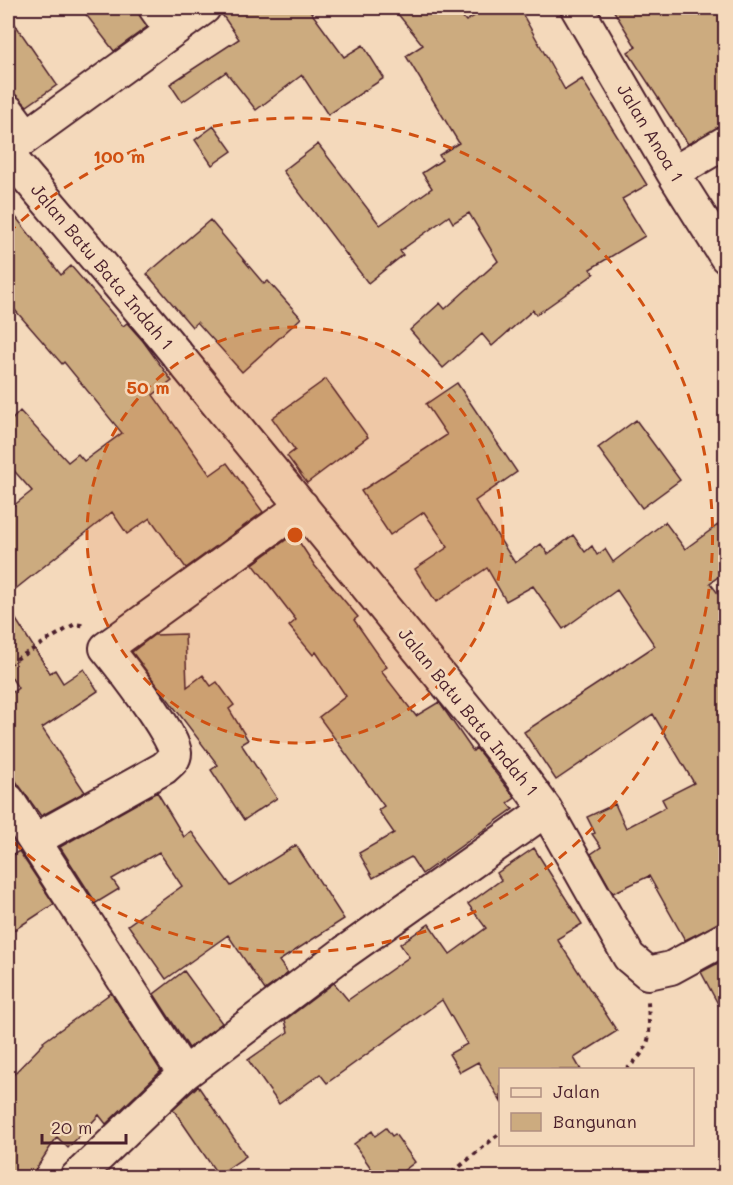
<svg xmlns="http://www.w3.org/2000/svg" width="733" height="1185" viewBox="0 0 733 1185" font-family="Mali,sans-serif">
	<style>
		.building { fill: #ccab7f; stroke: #4a1f2b; stroke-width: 1.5 }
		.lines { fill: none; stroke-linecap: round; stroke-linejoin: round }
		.street-casing { stroke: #4a1f2b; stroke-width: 36 }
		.path { stroke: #4a1f2b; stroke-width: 4; stroke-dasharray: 4.5 4.5; stroke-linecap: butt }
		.street { stroke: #f4d9bb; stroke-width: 32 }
		.ring { fill: none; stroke: #d05011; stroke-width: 3; stroke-dasharray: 10 8 }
		.labels { text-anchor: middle; stroke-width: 5; stroke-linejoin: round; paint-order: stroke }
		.street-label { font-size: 18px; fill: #4a1f2b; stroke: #f4d9bb }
		.centre { fill: #d05011; stroke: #f4d9bb; stroke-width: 3 }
		.ring-label { font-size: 18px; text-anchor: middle; font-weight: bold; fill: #d05011; stroke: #f4d9bb; stroke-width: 5; stroke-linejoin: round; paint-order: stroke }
	</style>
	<rect width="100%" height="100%" fill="#f4d9bb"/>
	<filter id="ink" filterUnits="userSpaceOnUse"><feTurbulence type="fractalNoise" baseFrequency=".0167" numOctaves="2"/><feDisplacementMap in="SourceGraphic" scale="12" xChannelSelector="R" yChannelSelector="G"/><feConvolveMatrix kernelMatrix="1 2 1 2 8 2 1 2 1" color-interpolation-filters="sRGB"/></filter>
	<g filter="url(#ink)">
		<path class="building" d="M81,8H137L147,27L114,51Z
			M222,8H308L344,57L363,45L384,78L328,115L302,75L256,110L226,72L182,102L170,84L239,39L221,13Z
			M393,8H455L466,21L488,8H519L565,90L582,79L647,185L622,199L645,236L590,269L594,274L536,315L533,310L492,346L482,334L443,368L410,330L440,303L445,309L498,261L469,213L453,223L449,216L400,251L403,255L368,283L283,171L318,144L380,225L432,188L422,173L442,160L439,155L459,143L406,56L423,45Z
			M612,8H726V124L688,144L628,52L636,47Z
			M8,14L57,85L27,106L16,95L8,93Z
			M214,126L232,151L212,165L195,140Z
			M8,207L61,275L71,266L123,326L127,323L143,341L172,381L153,395L210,475L227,463L263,512L186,568L150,518L127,534L112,512L8,595V510L32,491L8,464V424L20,411L68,462L78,454L84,461L122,433L64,362L62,364L8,302Z
			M210,220L264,284L268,281L301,318L242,372L197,322L192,327L147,274Z
			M326,379L368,437L307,483L287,456L295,450L272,418Z
			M457,383L517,472L475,501L515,563L541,544L548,554L573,535L585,552L592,546L597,555L605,549L613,562L665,522L685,549L726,519V571L710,583L726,604V920L685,940L649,876L613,893L591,854L601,847L592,834L595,833L587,817L615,804L626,828L666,807L662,799L694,783L653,714L556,780L524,732L655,646L617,590L563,629L533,586L506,601L487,568L436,602L415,569L448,547L424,512L390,535L361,491L447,435L426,404Z
			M636,420L680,480L642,508L598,448Z
			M294,534L315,566L358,617L354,620L387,667L381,671L416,716L439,702L473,751L476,748L515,798L508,803L513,809L422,874L411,857L373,878L359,853L394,833L378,810L384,806L319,717L346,696L316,652L313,655L289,626L296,620L253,564Z
			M8,607L50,673L55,670L63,683L84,669L98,691L42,728L85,792L41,816L8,770V696L18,688L8,672Z
			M185,634L187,687L203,675L211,686L217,682L234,705L229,709L248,740L241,744L277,798L244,820L211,770L218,765L132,652L154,635Z
			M157,792L184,837L191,831L231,886L296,845L344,919L279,961L288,973L265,990L228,935L166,979L128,925L182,886L159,852L112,879L119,889L96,903L60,847Z
			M534,848L582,924L557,939L617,1031L574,1058L581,1070H501V1102L478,1062L460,1072L449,1054L467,1044L442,1000L327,1083L320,1074L279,1104L248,1060L288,1032L285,1020L334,983L348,1000L409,957L400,944L429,924L450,954L486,928L468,904L501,880L497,873Z
			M19,851L54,904L8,934V858Z
			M726,959V1019L701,972Z
			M184,971L222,1023L189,1048L154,994Z
			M111,993L161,1071L106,1124L99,1115L68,1148L57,1137L30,1178H8V1080L44,1043L43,1042Z
			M198,1086L246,1156L218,1175L173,1109Z
			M386,1128L392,1136L395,1134L415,1162L394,1178H378L354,1144L372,1131L375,1136Z"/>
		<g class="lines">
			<defs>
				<path id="street" d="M155,8L171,30
					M577,8L673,173L726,257
					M8,111L26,135
					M8,150L204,8
					M8,155L162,336L513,765L546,810L345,952L184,1074L76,1178
					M673,173L726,142
					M8,800L184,1074
					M546,810L629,957L648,973L671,968L726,938
					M35,840L164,768C169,763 175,760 175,753C174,734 120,665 106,648L302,506"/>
			</defs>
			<use href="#street" class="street-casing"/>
			<path class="path" d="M8,664L75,624L86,626
				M626,1070C655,1043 649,1038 648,1001
				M446,1178L500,1133"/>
			<use href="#street" class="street"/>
		</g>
	</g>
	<circle cx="295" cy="535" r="208" fill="#d05011" fill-opacity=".12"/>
	<g class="ring">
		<circle cx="295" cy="535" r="208"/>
		<path d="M8 233A417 417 0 1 1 8 837"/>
	</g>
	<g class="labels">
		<g class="street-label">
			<text transform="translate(650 133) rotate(59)" y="6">Jalan Anoa 1</text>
			<text transform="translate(102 267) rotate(50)" y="6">Jalan Batu Bata Indah 1</text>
			<text transform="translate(468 712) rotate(51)" y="6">Jalan Batu Bata Indah 1</text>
		</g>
	</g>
	<circle cx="295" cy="535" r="9" class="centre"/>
	<g class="ring-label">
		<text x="119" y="163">100 m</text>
		<text x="148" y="394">50 m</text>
	</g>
	<rect width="733" height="1185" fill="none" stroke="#f4d9bb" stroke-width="30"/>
	<rect x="15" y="15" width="703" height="1155" fill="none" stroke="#4a1f2b" stroke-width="2" filter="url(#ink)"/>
	<rect x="499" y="1068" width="195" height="78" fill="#f4d9bb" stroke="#b08f81" stroke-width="1.5"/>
	<rect x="511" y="1088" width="30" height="9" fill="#f4d9bb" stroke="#b08f81" stroke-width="1.5"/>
	<text x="553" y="1098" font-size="18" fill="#4a1f2b">Jalan</text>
	<rect x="511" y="1113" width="30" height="18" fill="#ccab7f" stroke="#b08f81" stroke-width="1.5"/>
	<text x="553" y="1128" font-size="18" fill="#4a1f2b">Bangunan</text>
	<path d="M42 1134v9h84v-9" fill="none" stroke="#4a1f2b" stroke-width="3"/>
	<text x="51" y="1134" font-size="18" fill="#4a1f2b" stroke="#f4d9bb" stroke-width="4.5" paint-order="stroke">20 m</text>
</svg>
